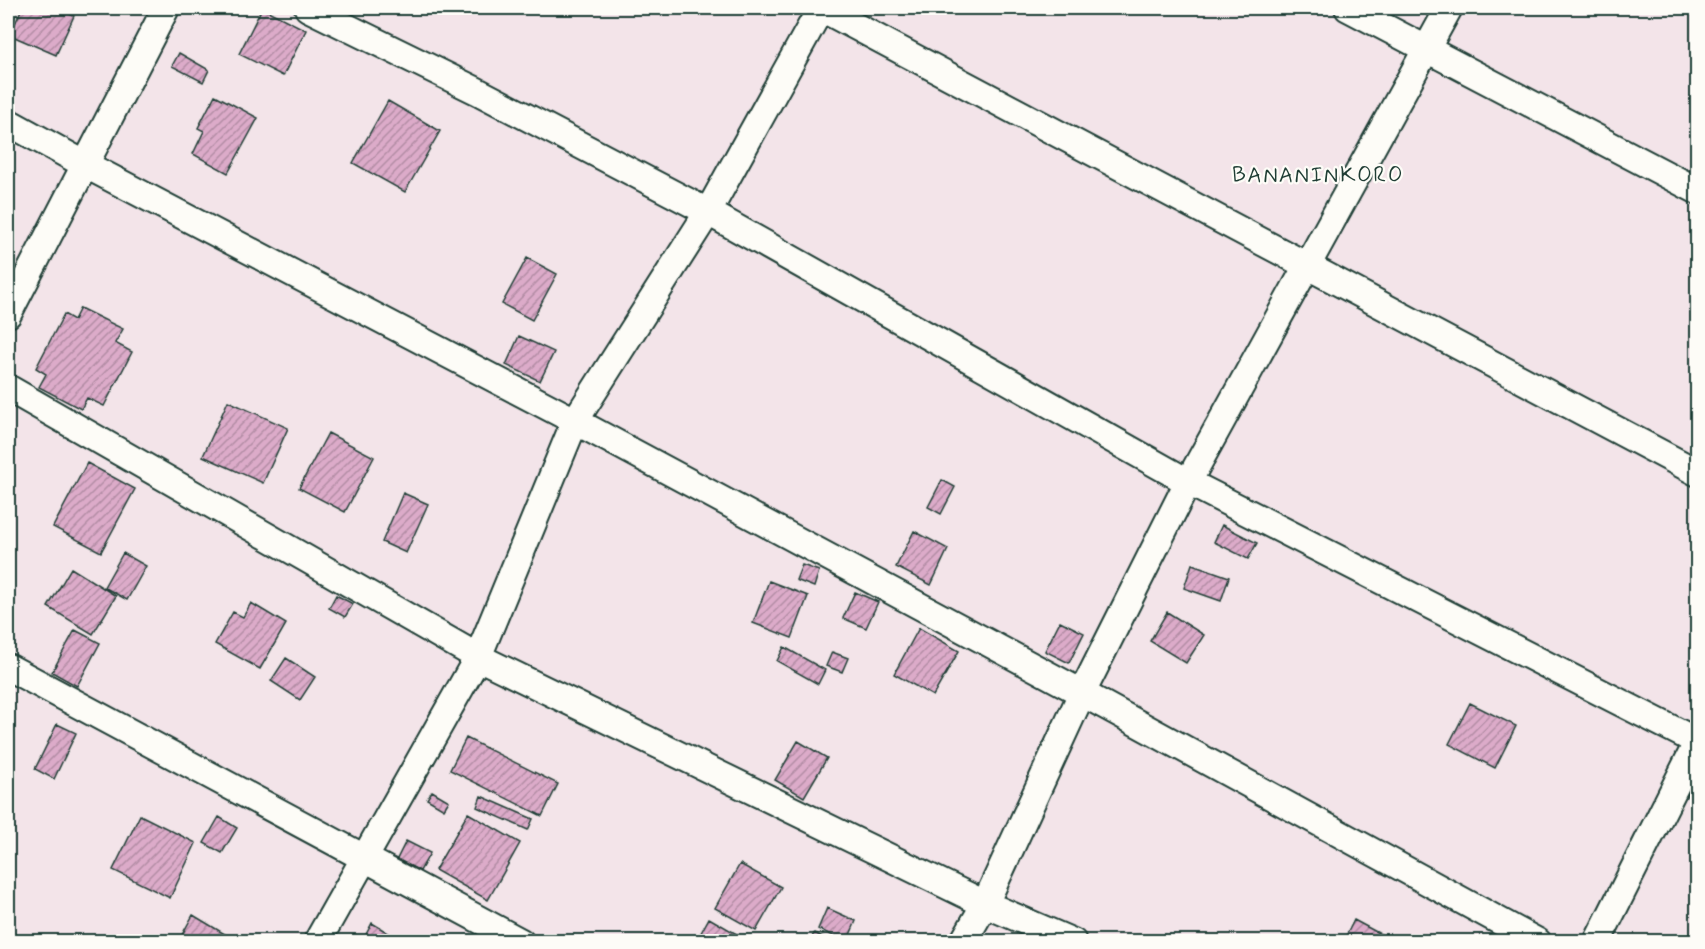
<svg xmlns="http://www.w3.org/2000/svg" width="1705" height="949" viewBox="0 0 1705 949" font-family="Mynerve,sans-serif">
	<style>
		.building { fill: url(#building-hatch); stroke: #1f3d34; stroke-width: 1.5 }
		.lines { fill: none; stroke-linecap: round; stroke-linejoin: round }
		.street-casing { stroke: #1f3d34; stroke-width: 30 }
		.street { stroke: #fdfcf7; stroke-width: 26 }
		.labels { text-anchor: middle; stroke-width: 4.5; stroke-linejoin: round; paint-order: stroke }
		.quarter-label { font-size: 22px; letter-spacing: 1.5px; fill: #1f3d34; stroke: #fdfcf7 }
	</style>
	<defs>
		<pattern id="building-hatch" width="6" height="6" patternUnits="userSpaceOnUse" patternTransform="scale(1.5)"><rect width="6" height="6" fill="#dcabc9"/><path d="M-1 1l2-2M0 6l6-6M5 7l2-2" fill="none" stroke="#b28ca4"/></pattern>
	</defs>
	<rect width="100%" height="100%" fill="#f3e4e9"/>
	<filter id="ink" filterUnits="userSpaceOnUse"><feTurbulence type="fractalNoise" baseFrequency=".0167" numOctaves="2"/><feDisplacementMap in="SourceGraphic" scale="12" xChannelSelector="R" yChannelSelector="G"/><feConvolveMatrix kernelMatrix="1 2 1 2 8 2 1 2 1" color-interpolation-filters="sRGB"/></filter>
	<g filter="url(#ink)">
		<path class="building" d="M22,8H55L74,16L56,55L10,35Z
			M262,8L306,30L283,76L239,54Z
			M179,53L209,70L203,82L172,66Z
			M215,95L258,118L228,173L193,154L204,131L198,128Z
			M388,101L440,131L405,192L353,163Z
			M527,258L557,274L532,320L502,304Z
			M80,308L123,329L115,343L132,352L104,406L87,398L81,409L39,387L46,374L36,368L64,314L74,320Z
			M519,336L554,352L540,381L506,365Z
			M228,401L288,428L263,483L203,456Z
			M328,433L374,457L345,512L299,488Z
			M87,463L135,489L101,552L53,527Z
			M942,480L955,487L941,514L928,507Z
			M403,493L428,504L406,553L382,542Z
			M1222,525L1257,543L1248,559L1214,542Z
			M914,531L948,549L931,585L896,567Z
			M123,553L146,566L127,600L104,587Z
			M1192,564L1229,577L1221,601L1184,588Z
			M802,565L819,571L814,587L796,580Z
			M71,568L116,596L93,634L48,607Z
			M769,581L808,596L792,638L753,623Z
			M855,592L878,602L866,628L843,618Z
			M336,595L353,604L345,617L329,608Z
			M251,603L286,624L260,669L215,644L233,612L243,617Z
			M1167,612L1204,635L1186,663L1150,641Z
			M1060,621L1084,633L1069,663L1045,651Z
			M919,628L959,651L933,696L894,674Z
			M75,630L100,643L77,686L52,672Z
			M784,647L825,670L818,684L777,661Z
			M832,652L848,658L842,672L826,666Z
			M286,658L315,677L300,700L271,681Z
			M1470,703L1516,726L1495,768L1449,744Z
			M57,724L76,733L54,779L35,769Z
			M466,738L558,784L542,816L450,770Z
			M798,741L827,758L804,797L775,780Z
			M432,791L449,801L444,809L427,799Z
			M481,796L533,819L528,830L477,807Z
			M468,813L520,843L488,900L435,870Z
			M140,815L196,843L170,898L113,870Z
			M219,817L237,828L222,853L204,843Z
			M406,841L430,853L420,871L397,859Z
			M740,864L781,887L756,931L715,908Z
			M827,908L856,921L847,942L818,929Z
			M193,915L238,942H178Z
			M709,918L742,937L740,942H696Z
			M1354,920L1395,942H1343Z
			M372,923L403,942H362Z
			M814,933L833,942H810Z"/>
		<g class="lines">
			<defs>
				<path id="street" d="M308,8L477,91L708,212L1188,482L1698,742
					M821,8L1698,473
					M1348,8L1698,191
					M8,122L86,165L575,421L1082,693L1538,942
					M8,314L166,8
					M8,388L478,657L985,904L1073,942
					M8,667L521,942
					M317,942L478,657L575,421L708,212L821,8
					M963,942L985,904L1082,693L1188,482L1449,8
					M1597,942L1698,741"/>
			</defs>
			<use href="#street" class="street-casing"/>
			<use href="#street" class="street"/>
		</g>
	</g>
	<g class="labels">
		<g class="quarter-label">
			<text x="1318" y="182">BANANINKORO</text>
		</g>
	</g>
	<rect width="1705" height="949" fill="none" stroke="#fdfcf7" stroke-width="30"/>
	<rect x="15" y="15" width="1675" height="919" fill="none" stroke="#1f3d34" stroke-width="2" filter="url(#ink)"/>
</svg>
